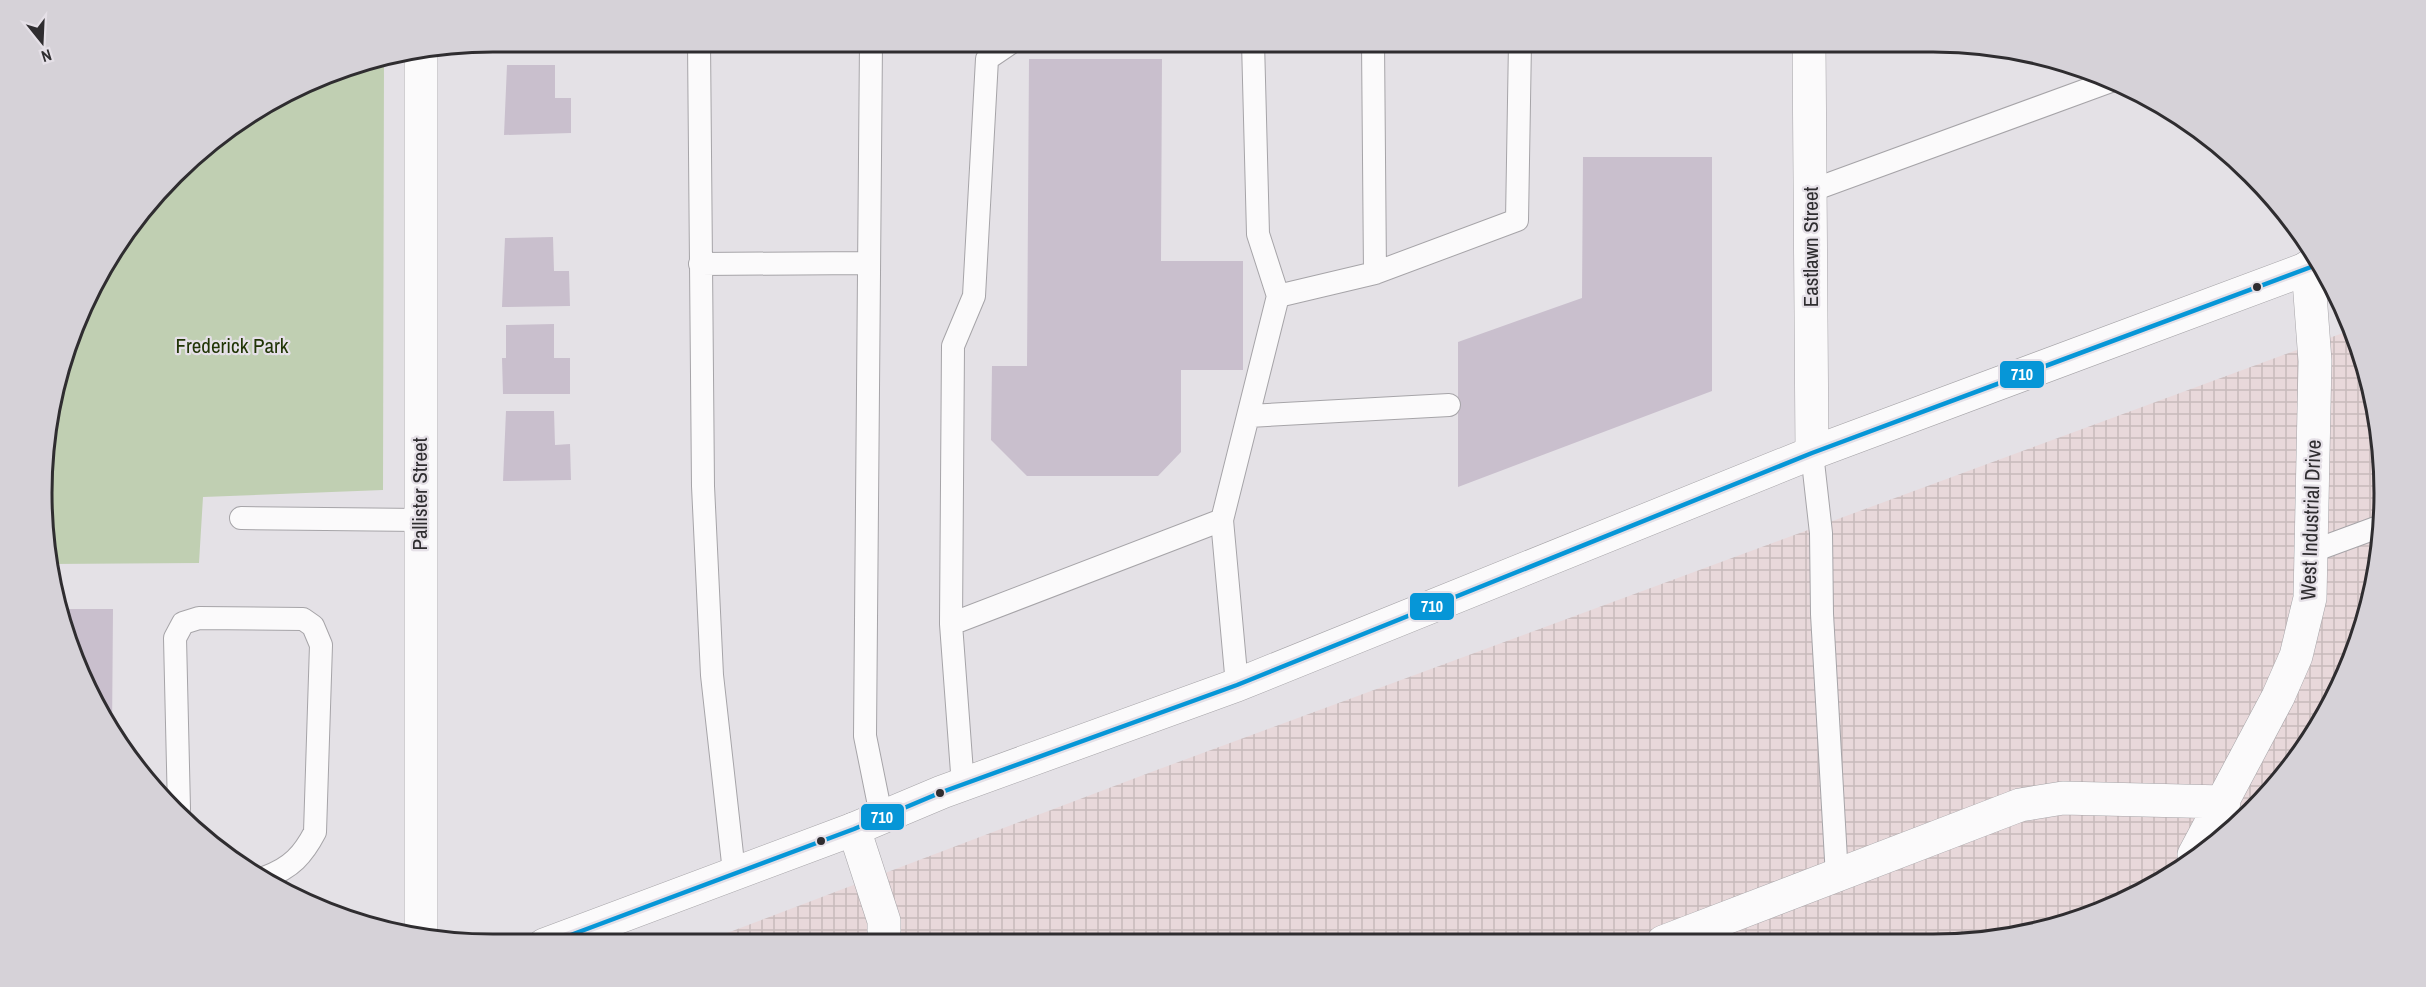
<svg xmlns="http://www.w3.org/2000/svg" width="2426" height="987" viewBox="0 0 2426 987" font-family="'Archivo Narrow',sans-serif">
	<style>
		.industrial { fill: url(#industrial-grid) }
		.green { fill: #c0cfb2 }
		.building { fill: #c9bfcd }
		.lines { fill: none; stroke-linecap: round; stroke-linejoin: round }
		.lane-casing { stroke: #a6a4a8; stroke-width: 24 }
		.street-casing { stroke: #a6a4a8; stroke-width: 34 }
		.secondary-casing { stroke: #a6a4a8; stroke-width: 34 }
		.lane { stroke: #fbfafb; stroke-width: 22 }
		.street { stroke: #fbfafb; stroke-width: 33 }
		.secondary { stroke: #fbfafb; stroke-width: 33 }
		.bus-1-casing { stroke: #e5e0e7; stroke-width: 9 }
		.bus-1 { stroke: #0696d7; stroke-width: 4.5 }
		.bus-dot { fill: #2f2d30; stroke: #e5e0e7; stroke-width: 2 }
		.labels { text-anchor: middle; stroke-width: 4.5; stroke-linejoin: round; paint-order: stroke }
		.street-label { font-size: 21px; fill: #2f2d30; stroke: #e5e0e7 }
		.park-label { font-size: 21px; fill: #213506; stroke: #e5e0e7 }
		.rim { fill: none; stroke: #2f2d30; stroke-width: 3 }
		.line-badge { stroke: #e5e0e7; stroke-width: 2 }
		.badge-label { font-size: 16px; text-anchor: middle; font-weight: bold; fill: #fff }
	</style>
	<defs>
		<pattern id="industrial-grid" width="8" height="8" patternUnits="userSpaceOnUse" patternTransform="scale(1.5)"><rect width="8" height="8" fill="#e8d8da"/><path d="M0 4h8M4 0v8" fill="none" stroke="#c7babb"/></pattern>
	</defs>
	<rect width="100%" height="100%" fill="#e4e1e6"/>
	<path class="industrial" d="M2351,330L2369,376L2383,464L2380,552L2360,638L2308,744L2230,833L2106,910L1992,941L698,944L1154,771Z"/>
	<path class="green" d="M384,60L383,490L203,497L199,563L50,564L46,434L66,348L102,268L196,154L268,102L348,66Z"/>
	<path class="building" d="M504,42H556L557,46L504,47Z
		M1029,59H1162L1161,261H1243V370H1181V452L1158,476H1027L991,440L992,366H1027Z
		M507,65H555V98H571V133L504,135Z
		M1583,157H1712V391L1458,487V342L1582,298Z
		M553,237L554,271H569L570,306L502,307L505,238Z
		M554,324V358H570V394H503L502,358H506V325Z
		M506,411H554L555,445L570,444L571,480L503,481Z
		M59,609H113L112,733L76,666Z"/>
	<g class="lines">
		<defs>
			<path id="lane" d="M699,42L703,486L712,675L734,872
				M871,42L865,736L881,815
				M1012,42L987,59L974,296L953,346L951,624L1222,520
				M1253,42L1258,234L1278,296
				M1373,42L1375,273
				M1810,191L2111,81
				M700,264L868,263
				M1249,416L1449,405
				M1812,453L1821,533L1822,614L1837,877
				M241,518L420,520
				M2313,551L2381,526
				M951,624L963,786
				M1237,685L1222,520L1278,296L1375,273L1517,220L1520,42
				M179,809L175,638L183,623L199,618L303,619L313,626L321,645L315,832C303,855 291,868 266,877"/>
			<path id="street" d="M1809,42L1812,453
				M421,54V933
				M854,829L884,921V944
				M2194,855L2278,697L2296,656L2310,598L2315,361L2308,267
				M1663,942L2020,805L2063,798L2224,802"/>
			<path id="secondary" d="M544,945L854,829L942,792L1237,685L1812,453L2319,264"/>
		</defs>
		<use href="#lane" class="lane-casing"/>
		<use href="#street" class="street-casing"/>
		<use href="#secondary" class="secondary-casing"/>
		<use href="#lane" class="lane"/>
		<use href="#street" class="street"/>
		<use href="#secondary" class="secondary"/>
		<defs>
			<path id="bus-1" d="M544,945L854,829L942,792L1237,685L1812,453L2319,264"/>
		</defs>
		<use href="#bus-1" class="bus-1-casing"/>
		<use href="#bus-1" class="bus-1"/>
	</g>
	<g class="bus-dot">
		<circle cx="2257" cy="287" r="5"/>
		<circle cx="940" cy="793" r="5"/>
		<circle cx="821" cy="841" r="5"/>
	</g>
	<g class="labels">
		<g class="street-label">
			<text transform="translate(1811 247) rotate(-90)" y="7">Eastlawn Street</text>
			<text transform="translate(420 494) rotate(-90)" y="7">Pallister Street</text>
			<text transform="translate(2311 520) rotate(-88)" y="7">West Industrial Drive</text>
		</g>
		<g class="park-label">
			<text x="232" y="353">Frederick Park</text>
		</g>
	</g>
	<path d="M0 0H2426V987H0ZM493 52H1933A441 441 0 0 1 2374 493V493A441 441 0 0 1 1933 934H493A441 441 0 0 1 52 493V493A441 441 0 0 1 493 52Z" fill="#d6d2d8" fill-rule="evenodd"/>
	<path class="rim" d="M493 52H1933A441 441 0 0 1 2374 493V493A441 441 0 0 1 1933 934H493A441 441 0 0 1 52 493V493A441 441 0 0 1 493 52Z"/>
	<g class="line-badge">
		<rect x="1999" y="360" width="46" height="29" rx="6" fill="#0696d7"/>
		<rect x="1409" y="592" width="46" height="29" rx="6" fill="#0696d7"/>
		<rect x="860" y="803" width="45" height="28" rx="6" fill="#0696d7"/>
	</g>
	<g class="badge-label">
		<text x="2022" y="380">710</text>
		<text x="1432" y="612">710</text>
		<text x="882" y="823">710</text>
	</g>
	<g transform="translate(42 42) rotate(162)" stroke="#e5e0e7" stroke-width="4.5" paint-order="stroke">
	<path d="M0-4.5L10 22L0 15L-10 22Z" fill="#2f2d30"/>
	<text y="-9" font-size="16" font-weight="bold" text-anchor="middle" fill="#2f2d30">N</text>
	</g>
</svg>
